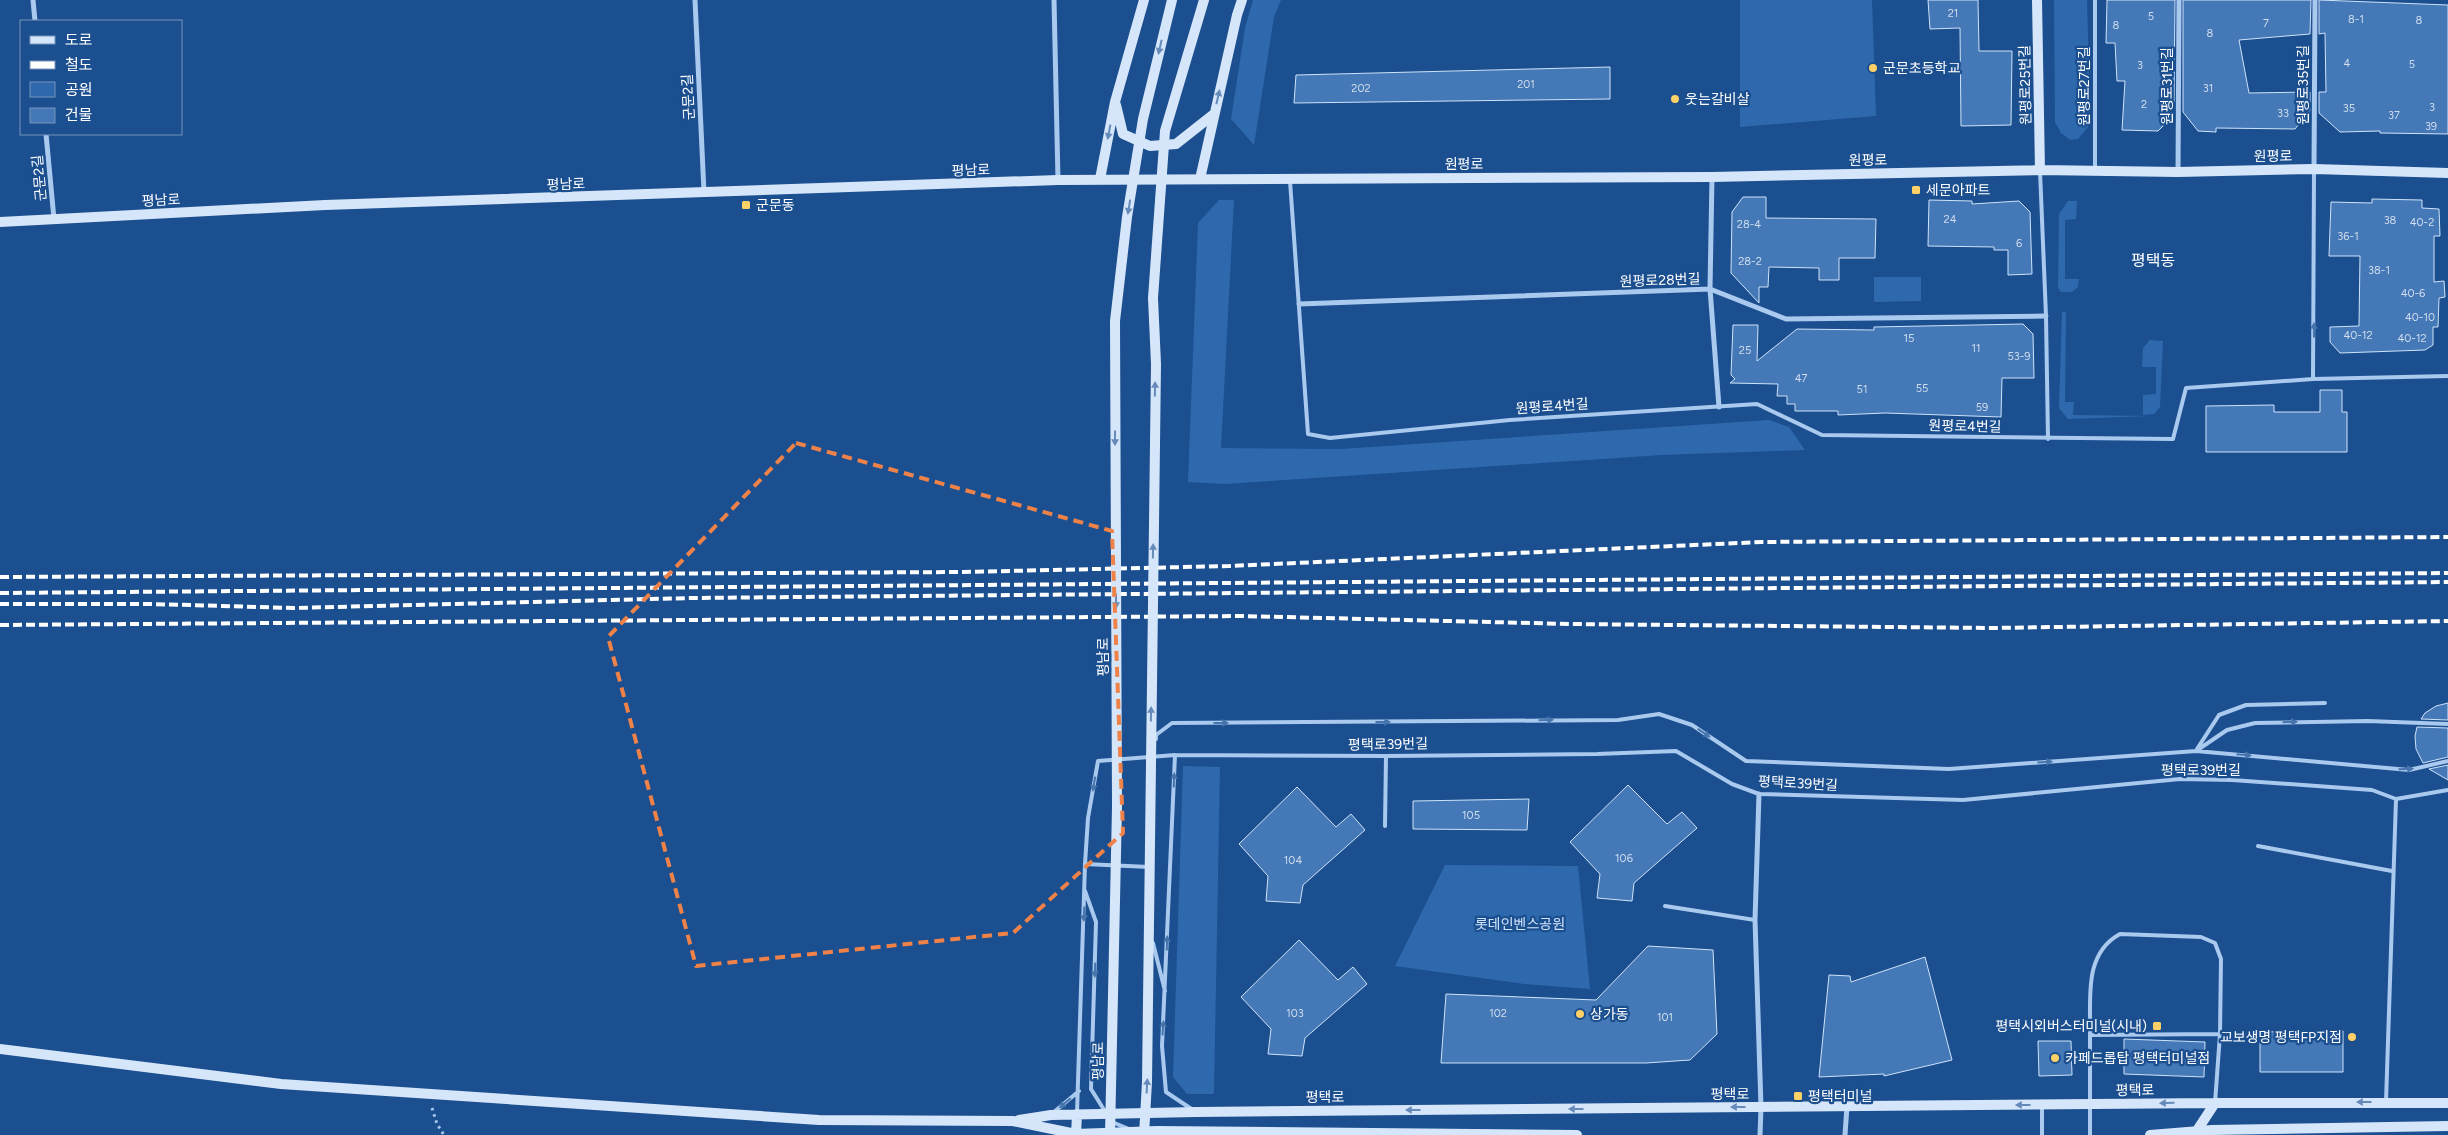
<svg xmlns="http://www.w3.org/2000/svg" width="2448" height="1135" viewBox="0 0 2448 1135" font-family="Figtree,'Noto Sans KR',sans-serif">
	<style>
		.green { fill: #2e69ad }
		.building { fill: #4478b7; stroke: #cfe3fa }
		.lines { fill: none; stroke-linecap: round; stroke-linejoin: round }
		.path { stroke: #a9c9ee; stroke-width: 3; stroke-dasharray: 2.5 4; stroke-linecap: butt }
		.lane { stroke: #a9c9ee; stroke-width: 4 }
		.street { stroke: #a9c9ee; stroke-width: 5 }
		.secondary { stroke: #d6e6fa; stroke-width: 10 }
		.rail { stroke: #fff; stroke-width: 4; stroke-dasharray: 9 4; stroke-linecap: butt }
		.secondary-bridge { stroke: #d6e6fa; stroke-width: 10 }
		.oneway { fill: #668bba }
		.oneway2 { fill: #4674ac }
		.marked { fill: none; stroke: #ee8249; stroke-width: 4; stroke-dasharray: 10 6; stroke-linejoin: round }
		.poi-dot { fill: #ffd166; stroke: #1b4f8f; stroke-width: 2 }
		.labels { text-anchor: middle; stroke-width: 4.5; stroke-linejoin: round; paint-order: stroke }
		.number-label { font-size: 11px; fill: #d0dded }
		.poi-label { font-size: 14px; fill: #fff; stroke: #1b4f8f; text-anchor: start }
		.street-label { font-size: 14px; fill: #fff; stroke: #1b4f8f }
		.park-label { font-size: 14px; fill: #cfe3fa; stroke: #1b4f8f }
		.quarter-label { font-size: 16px; fill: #fff; stroke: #1b4f8f }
	</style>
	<rect width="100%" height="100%" fill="#1b4f8f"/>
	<path class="green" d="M1253,0H1281L1274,17L1254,145L1231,119L1245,28Z
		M1740,0H1872L1876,116L1740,127Z
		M2054,0H2087L2090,112L2088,127L2078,139L2070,140L2061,133L2055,122Z
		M1219,200H1234L1221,448L1341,449L1769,420L1789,427L1805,450L1662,455L1225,484L1188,482L1198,223Z
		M2068,201H2077L2076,219L2065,220V279H2079L2078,287L2072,292H2061L2058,288L2059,214Z
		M1874,277H1921V301L1874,302Z
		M2062,312H2066L2065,402H2074L2073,415L2151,416L2068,419L2059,408Z
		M2150,340L2163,341L2160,407L2154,414L2143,415V395L2156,394V367H2142L2143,348Z
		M1183,766L1220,767L1214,1094H1187L1173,1077Z
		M1445,865L1578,866L1590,989L1524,984L1395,966Z"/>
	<path class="building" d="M1928,0H1978L1979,51H2012L2011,125L1961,126L1960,28L1930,29Z
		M2107,0H2175L2174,102L2168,95L2163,126L2158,131L2122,130L2125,81H2117L2115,43H2106Z
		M2183,0H2311L2310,34L2239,40L2249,93L2310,92V110L2295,129L2216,128V132L2198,131L2183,112Z
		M2319,0L2448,5V134L2380,133V131L2340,132L2319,113V92H2326L2325,33L2319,34Z
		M1610,67V99L1294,103L1296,75Z
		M1743,197H1766V218L1876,219L1875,258H1839V280H1819V268L1769,267L1768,287H1759V303L1731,273L1732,212Z
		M2372,199L2422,200V208L2439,209L2440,236H2434V282L2444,281L2445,297L2439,298L2438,327H2433V345L2425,350L2340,353L2330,342V327L2359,326L2360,256H2329L2331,202L2372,203Z
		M1929,200L1972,201V204L2019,201L2030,212L2032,274L2008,275V250H1994V247L1928,246Z
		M2023,324L2033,334L2034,378H2002L2001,417L1885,413L1838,415V411H1795V404H1787V396H1777L1778,384L1730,383L1735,379L1731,375L1733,325H1758L1757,361L1797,329L1874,330V327Z
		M2320,390H2342V412H2347V452H2206V406L2274,405V412H2320Z
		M2448,703V720L2421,719L2425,713L2436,706Z
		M2417,727L2448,728V757L2423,763L2416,749L2415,736Z
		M2448,765V780L2429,769Z
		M1628,785L1667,824L1682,812L1697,828L1634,883L1632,901L1597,898L1600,874L1570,842Z
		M1297,787L1336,827L1351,814L1365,830L1303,885L1300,903L1266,901L1268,876L1239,844Z
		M1529,799L1527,830L1413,829V801Z
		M1299,940L1338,980L1353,967L1367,984L1305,1038L1302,1056L1268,1054L1271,1029L1241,997Z
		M1648,946L1713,950L1717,1034L1690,1060L1646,1063H1441L1446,994L1596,1000Z
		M1925,957L1952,1060L1884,1076V1074L1819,1077L1829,975L1850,976L1851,982Z
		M2343,1031V1072H2260V1032Z
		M2124,1039L2205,1042L2204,1077L2124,1074Z
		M2038,1041H2071L2072,1075L2039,1076Z"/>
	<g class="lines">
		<path class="path" d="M432,1108L437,1124L444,1135"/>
		<path class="lane" d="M2095,0V170
			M2040,171L2046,316L2048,439
			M1290,181L1308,434L1330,438L1510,420L1757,404L1822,435L2173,439L2186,388L2313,379L2448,376
			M2313,379L2314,171
			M1156,739V735L1172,723L1618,720L1659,714L1692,725L1746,761L1949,769L2196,751L2409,770L2448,761
			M2197,749L2219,715L2246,705L2325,703
			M2196,751L2227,730L2255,723L2368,721L2448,724
			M1175,755L1162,1046L1166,1092L1193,1110
			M2396,799L2448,790
			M1385,826L1386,756
			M2258,846L2392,871
			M1085,864L1088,818L1098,761L1175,755L1386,756L1597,754L1676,751L1732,784L1759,794L1963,800L2180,779L2232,780L2372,790L2396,799L2386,1102
			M1085,891L1096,922L1091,1089L1106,1113
			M1665,906L1755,920
			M1153,943L1165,991
			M2090,1035C2091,999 2083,954 2120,934L2201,937L2215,943L2221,959L2220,1034
			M2042,1105V1135
			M1054,1112L1079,1091
			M1077,1113L1085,864L1149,867
			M1112,1122L1129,1129
			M2090,1135V1035L2220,1034L2215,1103"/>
		<path class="street" d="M33,0L35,21
			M695,0L704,192
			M1054,0L1058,180
			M46,134L54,219
			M2314,169L2315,0
			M2178,172L2179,0
			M1712,177L1710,289L1719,407
			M1299,304L1710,289L1786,319L2046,316
			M1759,794L1755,920L1761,1107L1760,1135
			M1845,1135L1847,1106"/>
		<path class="secondary" d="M2037,0L2040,170
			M1116,105L1123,134L1150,146L1176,144L1214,114
			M1100,179L1115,102L1144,0
			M1200,179L1237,15L1242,0
			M0,222L325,205L1058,180L1712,177L2040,170L2178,172L2314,169L2448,173
			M0,1049L281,1084L819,1120L1013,1121L1076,1134L1157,1131L1577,1135
			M1019,1120L1051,1115L1196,1112L2215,1103H2448
			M1076,1135L1077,1114
			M2150,1135L2212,1130L2448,1126
			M2196,1135V1132L2215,1103"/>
		<path class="rail" d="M0,577L963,572L1229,566L1762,542L2448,537
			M0,593L2448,573
			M0,604H151L294,608L691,598L2448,582
			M0,625L1241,616L1571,624L1991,628L2448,621"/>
		<path class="secondary-bridge" d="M1110,1135L1117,807L1115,321L1127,217L1143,119L1172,0
			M1144,1135L1147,1082L1156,364L1153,298L1165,131L1204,0"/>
	</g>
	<defs><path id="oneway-solid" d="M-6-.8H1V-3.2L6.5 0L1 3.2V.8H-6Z" transform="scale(1.25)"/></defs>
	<g class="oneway">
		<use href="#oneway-solid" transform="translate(1160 47) rotate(103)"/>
		<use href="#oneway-solid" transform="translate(1218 97) rotate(-77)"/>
		<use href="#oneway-solid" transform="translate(1109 132) rotate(101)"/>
		<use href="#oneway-solid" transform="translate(1129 207) rotate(99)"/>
		<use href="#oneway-solid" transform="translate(1155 389) rotate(-89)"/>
		<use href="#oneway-solid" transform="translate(1115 438) rotate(90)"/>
		<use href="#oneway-solid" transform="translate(1153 551) rotate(-89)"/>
		<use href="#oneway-solid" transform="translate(1116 601) rotate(90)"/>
		<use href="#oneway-solid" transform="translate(1151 714) rotate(-89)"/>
		<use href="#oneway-solid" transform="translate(1147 1086) rotate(-87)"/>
		<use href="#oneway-solid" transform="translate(2364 1102) rotate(180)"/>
		<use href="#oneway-solid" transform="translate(2167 1103) rotate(179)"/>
		<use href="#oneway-solid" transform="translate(2023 1105) rotate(180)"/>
		<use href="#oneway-solid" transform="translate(1738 1107) rotate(180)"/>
		<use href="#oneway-solid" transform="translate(1576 1109) rotate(180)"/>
		<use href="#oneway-solid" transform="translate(1413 1110) rotate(180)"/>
	</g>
	<g class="oneway2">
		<use href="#oneway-solid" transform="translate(2314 330) rotate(-90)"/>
		<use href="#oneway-solid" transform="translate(1546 720) rotate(-1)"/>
		<use href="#oneway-solid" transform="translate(1383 722)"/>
		<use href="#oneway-solid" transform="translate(2290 722) rotate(-1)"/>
		<use href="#oneway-solid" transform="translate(1221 723)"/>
		<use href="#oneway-solid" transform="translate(1704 733) rotate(34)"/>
		<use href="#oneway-solid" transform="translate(2244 755) rotate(5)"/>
		<use href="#oneway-solid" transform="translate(2045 762) rotate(-4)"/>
		<use href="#oneway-solid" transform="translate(2406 769) rotate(-1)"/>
		<use href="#oneway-solid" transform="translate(1174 780) rotate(-88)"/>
		<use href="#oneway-solid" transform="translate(1094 784) rotate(99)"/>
		<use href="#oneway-solid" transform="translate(1084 914) rotate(92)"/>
		<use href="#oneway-solid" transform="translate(1167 943) rotate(-88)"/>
		<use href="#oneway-solid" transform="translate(1095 970) rotate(92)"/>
		<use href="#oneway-solid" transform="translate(1163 1028) rotate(-86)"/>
		<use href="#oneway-solid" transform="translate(1065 1103) rotate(140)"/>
	</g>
	<path class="marked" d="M796,443L1112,531L1123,833L1013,933L696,966L608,637Z"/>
	<g class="poi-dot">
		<circle cx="1873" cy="68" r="5"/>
		<circle cx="1675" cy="99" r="5"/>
		<rect x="1911" y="185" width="10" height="10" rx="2.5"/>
		<rect x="741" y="200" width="10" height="10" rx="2.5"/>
		<circle cx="1580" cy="1014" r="5"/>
		<rect x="2152" y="1021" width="10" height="10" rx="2.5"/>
		<circle cx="2352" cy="1037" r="5"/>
		<circle cx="2055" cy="1058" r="5"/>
		<rect x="1793" y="1091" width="10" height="10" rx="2.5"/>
	</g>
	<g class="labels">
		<g class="number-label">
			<text x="1953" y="17">21</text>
			<text x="2151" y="20">5</text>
			<text x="2356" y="23">8-1</text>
			<text x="2419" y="24">8</text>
			<text x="2266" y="27">7</text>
			<text x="2116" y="29">8</text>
			<text x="2210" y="37">8</text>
			<text x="2347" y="67">4</text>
			<text x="2412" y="68">5</text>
			<text x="2140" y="69">3</text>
			<text x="1526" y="88">201</text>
			<text x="1361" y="92">202</text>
			<text x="2208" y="92">31</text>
			<text x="2144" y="108">2</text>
			<text x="2432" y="111">3</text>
			<text x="2349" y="112">35</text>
			<text x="2283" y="117">33</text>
			<text x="2394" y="119">37</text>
			<text x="2431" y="130">39</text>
			<text x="1950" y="223">24</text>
			<text x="2390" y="224">38</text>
			<text x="2422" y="226">40-2</text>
			<text x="1749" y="228">28-4</text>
			<text x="2348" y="240">36-1</text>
			<text x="2019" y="247">6</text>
			<text x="1750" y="265">28-2</text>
			<text x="2379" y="274">38-1</text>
			<text x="2413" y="297">40-6</text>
			<text x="2420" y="321">40-10</text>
			<text x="2358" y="339">40-12</text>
			<text x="1909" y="342">15</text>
			<text x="2412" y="342">40-12</text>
			<text x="1976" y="352">11</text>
			<text x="1745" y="354">25</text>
			<text x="2019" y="360">53-9</text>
			<text x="1801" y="382">47</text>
			<text x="1922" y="392">55</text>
			<text x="1862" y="393">51</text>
			<text x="1982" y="411">59</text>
			<text x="1471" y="819">105</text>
			<text x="1624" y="862">106</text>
			<text x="1293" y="864">104</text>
			<text x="1295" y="1017">103</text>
			<text x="1498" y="1017">102</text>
			<text x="1665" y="1021">101</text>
		</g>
		<g class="poi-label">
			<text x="1883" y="73">군문초등학교</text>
			<text x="1685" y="104">웃는갈비살</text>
			<text x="1926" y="195">세문아파트</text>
			<text x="756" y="210">군문동</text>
			<text x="1590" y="1019">상가동</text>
			<text x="2147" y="1031" text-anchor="end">평택시외버스터미널(시내)</text>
			<text x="2342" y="1042" text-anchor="end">교보생명 평택FP지점</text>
			<text x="2065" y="1063">카페드롭탑 평택터미널점</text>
			<text x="1808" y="1101">평택터미널</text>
		</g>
		<g class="street-label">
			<text transform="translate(2025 85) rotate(-91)" y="5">원평로25번길</text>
			<text transform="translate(2303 85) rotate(-90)" y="5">원평로35번길</text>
			<text transform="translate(2084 86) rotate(-90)" y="5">원평로27번길</text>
			<text transform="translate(2167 86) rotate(-90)" y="5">원평로31번길</text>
			<text transform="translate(688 97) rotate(-93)" y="5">군문2길</text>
			<text transform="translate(2273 156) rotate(-1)" y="5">원평로</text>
			<text transform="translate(1868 160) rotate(-1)" y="5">원평로</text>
			<text x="1464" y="169">원평로</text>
			<text transform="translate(971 170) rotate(-2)" y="5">평남로</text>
			<text transform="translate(39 178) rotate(-95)" y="5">군문2길</text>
			<text transform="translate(566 184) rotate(-2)" y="5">평남로</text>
			<text transform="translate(161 200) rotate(-3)" y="5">평남로</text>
			<text transform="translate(1660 280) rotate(-2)" y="5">원평로28번길</text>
			<text transform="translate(1552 406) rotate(-4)" y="5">원평로4번길</text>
			<text transform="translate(1965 426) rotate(1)" y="5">원평로4번길</text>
			<text transform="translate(1103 657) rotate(-90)" y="5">평남로</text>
			<text transform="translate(1388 744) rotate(-1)" y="5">평택로39번길</text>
			<text x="2201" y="775">평택로39번길</text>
			<text transform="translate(1798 783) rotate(3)" y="5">평택로39번길</text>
			<text transform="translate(1098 1061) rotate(-89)" y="5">평남로</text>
			<text transform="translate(2135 1090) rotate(-1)" y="5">평택로</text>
			<text x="1730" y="1099">평택로</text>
			<text x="1325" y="1102">평택로</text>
		</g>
		<g class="park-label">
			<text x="1520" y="929">롯데인벤스공원</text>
		</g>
		<g class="quarter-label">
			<text x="2153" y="266">평택동</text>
		</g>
	</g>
	<rect x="20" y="20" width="162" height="115" fill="#1b4f8f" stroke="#7695bc"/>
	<rect x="30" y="36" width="25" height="8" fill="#d6e6fa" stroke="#7695bc"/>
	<text x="65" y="45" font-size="15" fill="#ffffff">도로</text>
	<rect x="30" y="61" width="25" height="8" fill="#ffffff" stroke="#7695bc"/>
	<text x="65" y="70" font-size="15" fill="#ffffff">철도</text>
	<rect x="30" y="82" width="25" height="15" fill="#2e69ad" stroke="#7695bc"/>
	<text x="65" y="95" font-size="15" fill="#ffffff">공원</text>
	<rect x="30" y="108" width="25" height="15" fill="#4478b7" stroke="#7695bc"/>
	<text x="65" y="120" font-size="15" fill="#ffffff">건물</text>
</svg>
